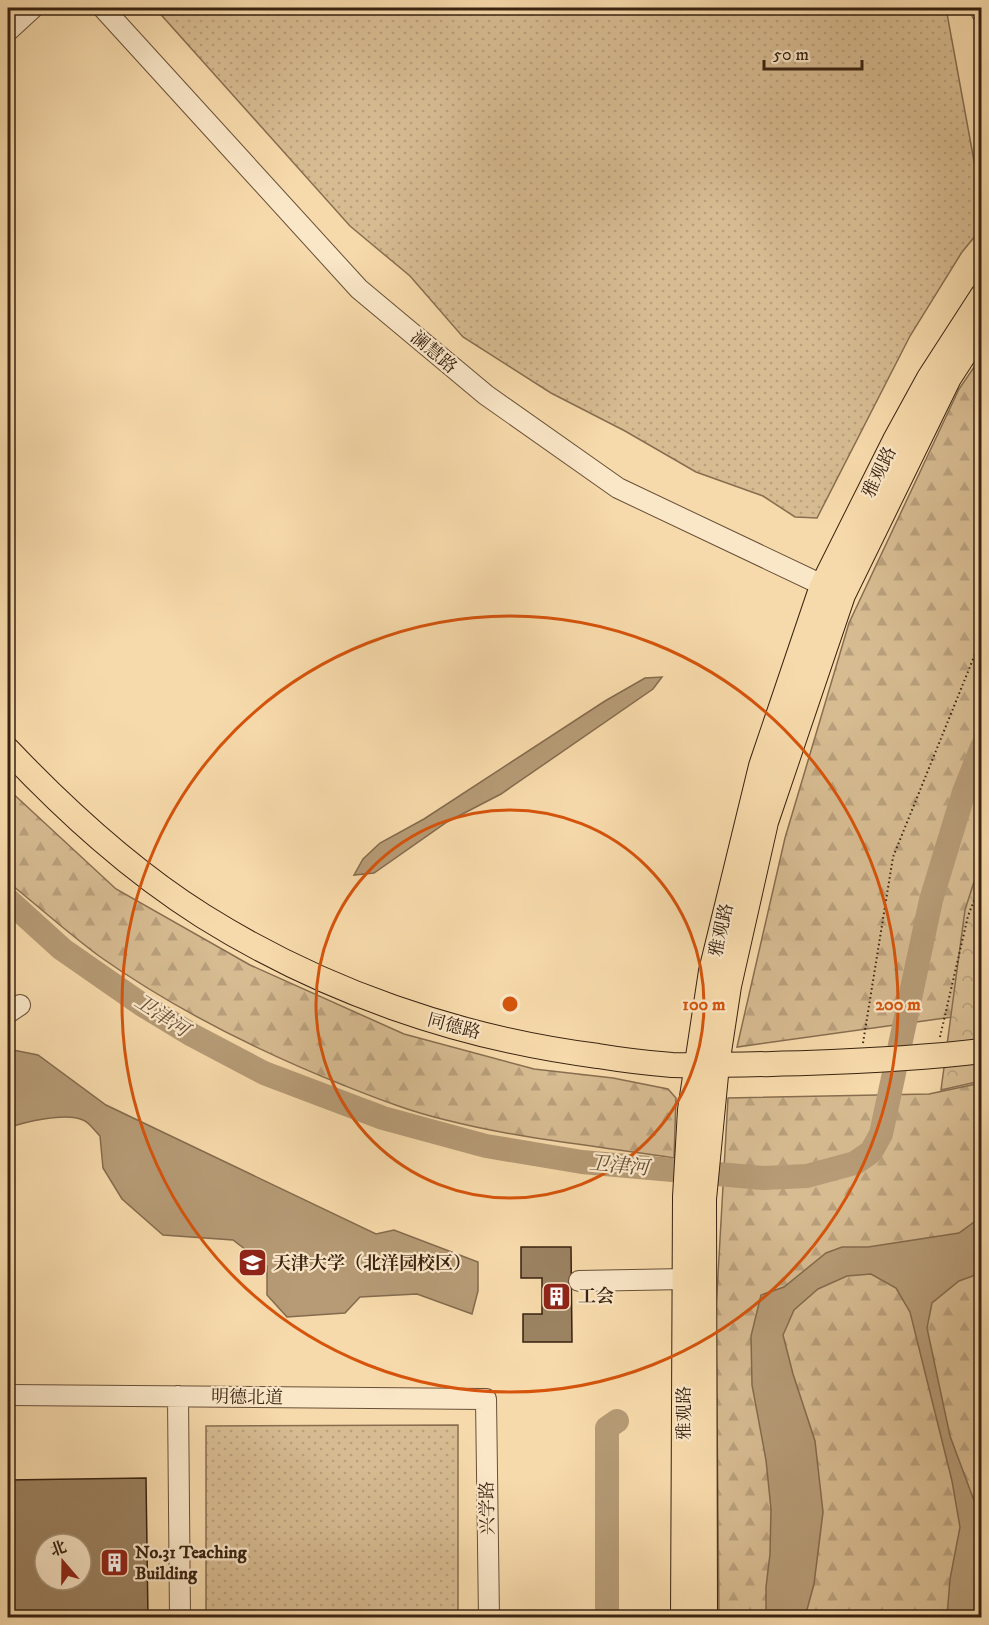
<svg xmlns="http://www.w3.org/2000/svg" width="989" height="1625" viewBox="0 0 989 1625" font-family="'IM FELL DW Pica','Noto Serif SC',serif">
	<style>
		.grass { fill: url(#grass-dots); stroke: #886e50; stroke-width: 1.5 }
		.forest { fill: url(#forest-firs); stroke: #886e50; stroke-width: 1.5 }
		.park { fill: url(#park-crowns); stroke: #886e50; stroke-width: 1.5 }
		.water { fill: #b69b76; stroke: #846b4d; stroke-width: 1.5 }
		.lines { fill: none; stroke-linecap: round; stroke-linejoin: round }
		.river { stroke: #b69b76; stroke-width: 24 }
		.building { fill: #9b8261; stroke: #382210; stroke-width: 1.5; fill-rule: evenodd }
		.minor-casing { stroke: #685037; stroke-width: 22 }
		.major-casing { stroke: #382210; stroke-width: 26 }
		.path { stroke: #382210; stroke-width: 2; stroke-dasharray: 1.5 3; stroke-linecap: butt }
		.minor { stroke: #fae7c8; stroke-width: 20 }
		.major { stroke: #f7daab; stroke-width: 24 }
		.ring { fill: none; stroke: #d6540c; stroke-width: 3 }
		.labels { text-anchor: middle; stroke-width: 4.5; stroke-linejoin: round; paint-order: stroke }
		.street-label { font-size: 18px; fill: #382210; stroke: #fae7c8 }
		.poi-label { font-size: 18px; font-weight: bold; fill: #382210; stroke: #fae7c8; text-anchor: start }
		.water-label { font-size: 20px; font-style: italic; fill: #644c34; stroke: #fae7c8 }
		.centre { fill: #d6540c; stroke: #fae7c8; stroke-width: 3 }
		.ring-label { font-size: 18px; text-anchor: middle; font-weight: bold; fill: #d6540c; stroke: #fae7c8; stroke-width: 4.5; stroke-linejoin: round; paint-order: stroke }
	</style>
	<defs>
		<pattern id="grass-dots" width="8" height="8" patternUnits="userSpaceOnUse" patternTransform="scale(1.5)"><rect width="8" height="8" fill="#d7bb91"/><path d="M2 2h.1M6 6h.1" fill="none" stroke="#b9a07c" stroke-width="1.8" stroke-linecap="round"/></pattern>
		<pattern id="forest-firs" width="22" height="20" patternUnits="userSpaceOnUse" patternTransform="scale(1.5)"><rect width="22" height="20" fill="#d7bb91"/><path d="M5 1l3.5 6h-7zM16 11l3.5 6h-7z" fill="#b9a07c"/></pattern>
		<pattern id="park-crowns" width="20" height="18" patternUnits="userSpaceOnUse" patternTransform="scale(1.5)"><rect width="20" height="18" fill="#d7bb91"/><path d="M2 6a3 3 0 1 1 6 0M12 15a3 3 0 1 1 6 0" fill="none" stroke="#b9a07c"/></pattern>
	</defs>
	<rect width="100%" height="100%" fill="#f7daab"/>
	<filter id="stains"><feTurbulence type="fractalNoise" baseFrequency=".00333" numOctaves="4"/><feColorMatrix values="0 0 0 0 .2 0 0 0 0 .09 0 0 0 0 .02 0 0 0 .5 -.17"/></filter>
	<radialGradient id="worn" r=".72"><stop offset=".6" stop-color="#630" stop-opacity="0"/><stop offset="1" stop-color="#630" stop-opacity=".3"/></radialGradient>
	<path class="grass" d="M155,8H946L981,199V229L962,252L910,336L817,518L795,517L763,496L696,472L625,431L551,393L463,337L410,276L350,226Z
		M458,1425V1617H206V1426Z"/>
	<path class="forest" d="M981,357V1013L737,1047L785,838L849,623L959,389Z
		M8,789L116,889L250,965L404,1034L534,1069L613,1078L668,1089L676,1098L674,1158C598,1146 520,1139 446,1120C411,1112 376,1098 343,1085C258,1051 174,1009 99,956C68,933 38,906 8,882Z
		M981,1083V1617L719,1618L716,1310L728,1098L929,1094Z"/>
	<path class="park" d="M981,860V1081L941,1090L965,910Z"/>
	<path class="water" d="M662,677L653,689L501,794L447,822L374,873L354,875L363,859L380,843L424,819L605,701L645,678Z
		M8,1049L38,1055L106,1105L376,1234L394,1230L478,1262V1291L472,1314L417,1294L360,1297L345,1313L287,1317L267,1295V1266L233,1240L163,1235L122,1199L103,1168L100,1136C95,1131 89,1122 83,1120C66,1112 24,1122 8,1128Z
		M981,1217V1273L959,1281L932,1303L927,1328L950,1436L976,1506L981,1530V1617H947L950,1579L960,1527L952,1481L910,1312L896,1288L871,1274L847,1276L818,1289L794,1310L783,1335L793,1374L815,1441L823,1512L814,1584L805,1617H766V1587L770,1554L771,1509L766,1460L752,1385L751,1336L761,1295L784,1287L826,1253L842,1247H868L959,1233Z"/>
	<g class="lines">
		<path class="river" d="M8,900L62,949L141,1004L192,1035L264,1073L383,1118L486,1146L582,1162L763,1178L807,1176L855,1163L871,1152L881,1134L931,900L964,792L982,747
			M607,1618V1428L617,1421"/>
	</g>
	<path class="building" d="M521,1247H571L572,1342H523V1314H542V1278H521Z
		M146,1478L148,1618H8V1480ZM45,1544H81V1580H45Z"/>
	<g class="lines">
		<defs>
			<path id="minor" d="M103,8L359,289L486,395L618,488L835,591
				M980,8L982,13
				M8,10L11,8
				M8,31L33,8
				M8,1013L20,1005
				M579,1281L685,1279
				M8,1395L486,1399L489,1618
				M178,1396L180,1618"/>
			<path id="major" d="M8,750C67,812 130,870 203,916C323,991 458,1038 598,1056C622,1060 647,1063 672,1065C717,1066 761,1064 806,1063C865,1061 923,1058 982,1051
				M683,1618L685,1197L690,1110L711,971L761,766L822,586L895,440L929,378L982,296
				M705,1618L704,1199L717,1065L729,986L766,822L843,595L949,378L982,327"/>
		</defs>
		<use href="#minor" class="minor-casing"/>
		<use href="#major" class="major-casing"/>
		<path class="path" d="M940,1037L968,916L982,880
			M863,1043L893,857L982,637"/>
		<use href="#minor" class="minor"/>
		<use href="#major" class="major"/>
	</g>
	<g class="ring">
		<circle cx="510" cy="1004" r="194"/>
		<circle cx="510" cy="1004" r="388"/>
	</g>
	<defs>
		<symbol id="university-square" viewBox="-11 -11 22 22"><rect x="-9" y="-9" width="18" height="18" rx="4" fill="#8f2418" stroke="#fae7c8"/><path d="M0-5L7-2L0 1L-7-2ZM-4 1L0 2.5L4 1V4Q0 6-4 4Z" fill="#fff"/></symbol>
		<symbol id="building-square" viewBox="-11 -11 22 22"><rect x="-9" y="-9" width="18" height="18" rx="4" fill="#8f2418" stroke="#fae7c8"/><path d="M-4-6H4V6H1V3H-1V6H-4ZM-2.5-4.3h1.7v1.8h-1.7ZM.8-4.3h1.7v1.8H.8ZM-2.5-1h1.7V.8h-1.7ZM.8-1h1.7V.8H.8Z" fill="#fff"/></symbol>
	</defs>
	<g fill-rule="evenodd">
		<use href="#university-square" x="236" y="1246" width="33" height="33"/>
		<use href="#building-square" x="540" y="1280" width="33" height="33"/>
		<use href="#building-square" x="98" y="1546" width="33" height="33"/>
	</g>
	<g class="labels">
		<g class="street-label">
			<text transform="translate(434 352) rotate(40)" y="6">澜慧路</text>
			<text transform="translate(879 472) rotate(-64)" y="6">雅观路</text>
			<text transform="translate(721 930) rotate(-77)" y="6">雅观路</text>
			<text transform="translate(454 1026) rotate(15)" y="6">同德路</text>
			<text transform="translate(247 1397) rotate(1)" y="6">明德北道</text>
			<text transform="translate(684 1413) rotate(-90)" y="6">雅观路</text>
			<text transform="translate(487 1508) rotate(-91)" y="6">兴学路</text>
		</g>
		<g class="poi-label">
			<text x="273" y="1269">天津大学（北洋园校区）</text>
			<text x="578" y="1302">工会</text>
			<text x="135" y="1558">No.31 Teaching<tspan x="135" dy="21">Building</tspan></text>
		</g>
		<g class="water-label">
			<text transform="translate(162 1015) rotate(33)" y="7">卫津河</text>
			<text transform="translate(619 1165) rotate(5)" y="7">卫津河</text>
		</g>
	</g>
	<circle cx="510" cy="1004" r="9" class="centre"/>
	<g class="ring-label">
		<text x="704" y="1010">100 m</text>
		<text x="898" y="1010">200 m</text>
	</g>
	<rect width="989" height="1625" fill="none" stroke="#f7daab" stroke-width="30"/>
	<rect x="9" y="9" width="971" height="1607" fill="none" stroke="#382210" stroke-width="3"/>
	<rect x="15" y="15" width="959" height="1595" fill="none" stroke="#382210" stroke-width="1.5"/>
	<g transform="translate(63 1562) rotate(340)"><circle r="28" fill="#fae7c8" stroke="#ac987e" stroke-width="1.5"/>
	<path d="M0-4.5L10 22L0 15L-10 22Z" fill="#8f2418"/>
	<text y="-9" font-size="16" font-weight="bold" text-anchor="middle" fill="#382210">北</text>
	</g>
	<path d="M764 60v9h98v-9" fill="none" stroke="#382210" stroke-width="3"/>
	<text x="773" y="60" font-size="18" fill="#382210" stroke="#fae7c8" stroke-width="4.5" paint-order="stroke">50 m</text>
	<rect width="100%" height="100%" filter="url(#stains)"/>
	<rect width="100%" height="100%" fill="url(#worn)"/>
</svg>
